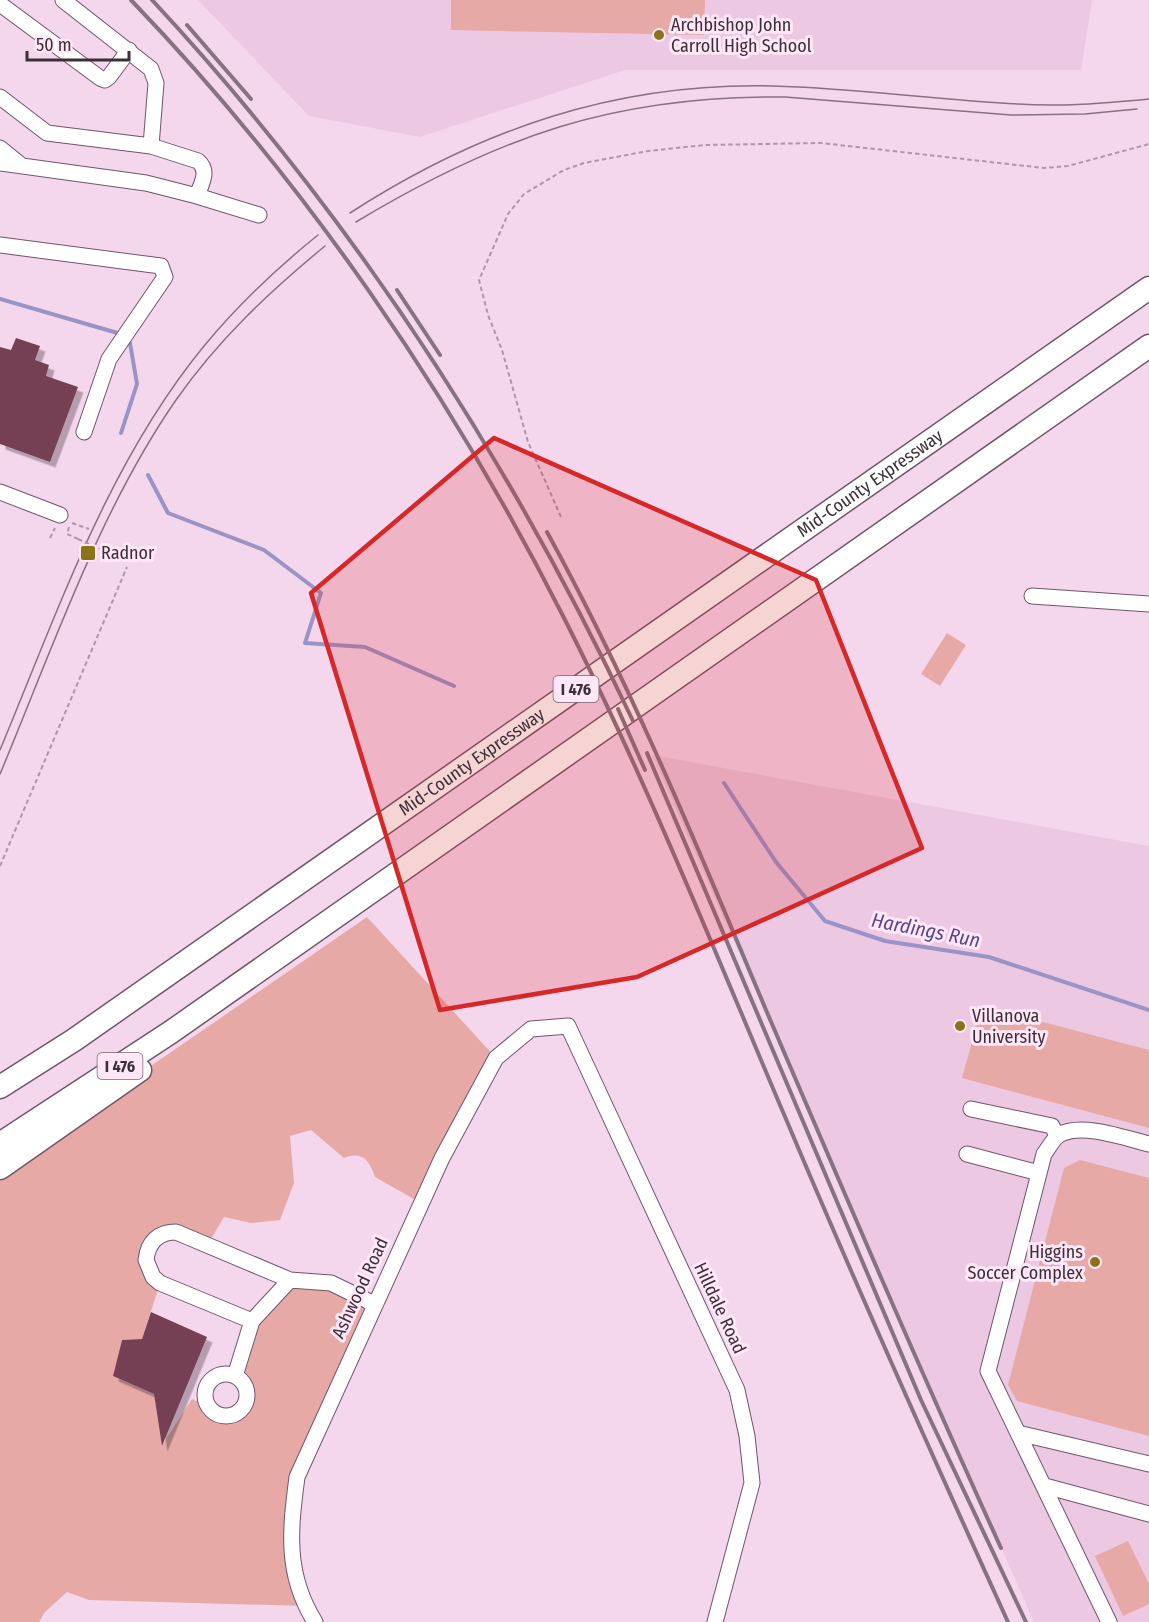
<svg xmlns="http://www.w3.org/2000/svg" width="1149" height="1622" viewBox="0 0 1149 1622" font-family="'Fira Sans Condensed',sans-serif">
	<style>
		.built { fill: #ecc8e2 }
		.green { fill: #e7a9a5 }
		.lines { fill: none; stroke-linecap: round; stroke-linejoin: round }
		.stream { stroke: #9993c6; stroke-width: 4 }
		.building { fill: #754152; filter: url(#shadow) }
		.minor-casing { stroke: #6f5668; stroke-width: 17 }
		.highway-casing { stroke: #6f5668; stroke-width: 25 }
		.path { stroke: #ad96a7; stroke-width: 2; stroke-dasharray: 4.5 3; stroke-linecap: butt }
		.minor { stroke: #fff; stroke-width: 15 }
		.highway { stroke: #fff; stroke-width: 22 }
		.tram { stroke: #867280; stroke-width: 1.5 }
		.rail { stroke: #867280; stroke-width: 4 }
		.path-bridge { stroke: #ad96a7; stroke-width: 2; stroke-dasharray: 4.5 3; stroke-linecap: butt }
		.marked { fill: #d62828; fill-opacity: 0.2; stroke: #d62828; stroke-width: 4.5; stroke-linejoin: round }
		.poi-dot { fill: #8d7317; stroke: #ffe7f8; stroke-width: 2 }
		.labels { text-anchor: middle; stroke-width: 6; stroke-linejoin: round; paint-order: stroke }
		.shield { fill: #ffe7f8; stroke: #766772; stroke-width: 1.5 }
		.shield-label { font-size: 16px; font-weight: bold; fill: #3c3038 }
		.poi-label { font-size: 18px; fill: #3c3038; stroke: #ffe7f8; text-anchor: start }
		.street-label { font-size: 18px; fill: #3c3038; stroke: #ffe7f8 }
		.water-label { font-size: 20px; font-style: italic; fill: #544889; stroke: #ffe7f8 }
	</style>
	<defs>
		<filter id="shadow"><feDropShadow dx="5.5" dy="5.5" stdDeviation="0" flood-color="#0004"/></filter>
	</defs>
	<rect width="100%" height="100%" fill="#f5d7ed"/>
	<path class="built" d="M198,0H1092L1081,70H625L420,137L309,116Z
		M652,755L1149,846V1622H1034Z"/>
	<path class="green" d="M451,0H705L704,35L451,30Z
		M947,633L966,645L940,686L921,674Z
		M367,917L496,1058L421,1203L375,1177C369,1160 363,1151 344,1158L311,1130L290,1136L294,1183L280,1220L251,1223L224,1217L208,1244L176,1232L147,1250L160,1283L142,1339L122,1340L113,1376L154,1394L162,1445L192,1399C202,1403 209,1410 218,1414C234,1422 247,1407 247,1392L235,1376L252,1321L290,1280L331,1283L374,1304L297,1477L290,1527L305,1606L89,1600L67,1592L45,1612L39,1622H0V1170Z
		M982,1006L1149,1050V1128L962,1078Z
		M1080,1160L1149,1178V1436L1017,1401L1008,1385L1064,1168Z
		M1128,1541L1149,1584V1604L1123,1616L1095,1556Z"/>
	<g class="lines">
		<path class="stream" d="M0,299L121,334
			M121,433L137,384L130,343L126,339
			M148,475L168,513L264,550L321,593L305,643L365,647L454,686
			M724,783L776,862L825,921L885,941L989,957L1149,1010"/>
	</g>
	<path class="building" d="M16,338L40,346L35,360L49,365L46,376L78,387L50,462L0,444V347L11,350Z
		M151,1312L207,1337L162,1446L154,1394L113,1376L122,1340L142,1339Z"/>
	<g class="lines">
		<defs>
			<path id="minor" d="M0,4L100,78L105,80L109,77L129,50
				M0,97L47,133L151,146
				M0,148L21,165
				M0,163L146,183L197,196C201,184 210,171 198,161L151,146L156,83L151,69L63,0
				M197,196L259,215
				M0,245L161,266L165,277L109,359L84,432
				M0,492L60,515
				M1032,596L1149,604
				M971,1109L1052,1126L1057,1136
				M967,1154L1039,1173
				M252,1321L160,1283L153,1277L146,1260C148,1242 158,1232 176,1232L290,1280
				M205 1395a21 21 0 1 1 42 0a21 21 0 1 1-42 0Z
				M235,1376L252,1321L290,1280L331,1283L374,1304
				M1018,1433L1149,1464
				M1045,1486L1149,1514
				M315,1622C285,1574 290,1530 297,1477L442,1158L496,1058L531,1029L568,1026L737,1390L747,1436L752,1483L715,1622
				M1109,1622L988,1371L1044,1154C1048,1149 1053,1139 1059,1135C1081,1122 1125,1138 1149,1144"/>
			<g id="highway">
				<path id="s1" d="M0,1087L74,1040L1149,288"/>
				<path d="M0,1144L171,1032L1149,346"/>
				<path d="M0,1168L140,1070"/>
			</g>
		</defs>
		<use href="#minor" class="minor-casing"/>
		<use href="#highway" class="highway-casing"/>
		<path class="path" d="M561,517L528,442L502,350L488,315L479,280L508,214L524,194L564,170L584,163L648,151L705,145L821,143L1044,168L1068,166L1149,144
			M72,523L89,529
			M69,527L67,534L78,539
			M50,538L55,528
			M103,544L121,552L119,557L107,552
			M0,866L127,567"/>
		<use href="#minor" class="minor"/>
		<use href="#highway" class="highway"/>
		<path class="tram" d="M350,213C480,129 617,82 773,86C855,88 936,100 1018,104C1062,107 1105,103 1149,99
			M356,222C499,136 616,95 785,97L1011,115L1085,114L1137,109
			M0,750C58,611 108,463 204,346C238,305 277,268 318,235
			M0,774C52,650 99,511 176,400C218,340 269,292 325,246"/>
		<path class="rail" d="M131,0C304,180 450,393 563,616C646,779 714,950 786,1119C857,1288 932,1455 1008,1622
			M152,0C350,213 509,458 633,721
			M187,25L251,99
			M397,290L440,355
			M547,532C632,687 698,848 766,1010C843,1190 920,1370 1001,1548
			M618,709L645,770
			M647,753L921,1400L1026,1622"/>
		<path class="path-bridge" d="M78,539L107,552"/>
	</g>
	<path class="marked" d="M494,438L816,580L922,848L637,977L440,1010L311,593Z"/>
	<g class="poi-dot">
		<circle cx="659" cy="35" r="6"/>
		<rect x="80" y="545" width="16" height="16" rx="3"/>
		<circle cx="960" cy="1026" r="6"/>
		<circle cx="1095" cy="1262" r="6"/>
	</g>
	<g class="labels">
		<g class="shield">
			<rect x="553.5" y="676" width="45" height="26" rx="4.5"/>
			<rect x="97.5" y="1053" width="45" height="26" rx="4.5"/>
		</g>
		<g class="shield-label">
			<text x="576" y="695">I 476</text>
			<text x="120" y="1072">I 476</text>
		</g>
		<g class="poi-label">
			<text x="671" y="31">Archbishop John<tspan x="671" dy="21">Carroll High School</tspan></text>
			<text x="101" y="559">Radnor</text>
			<text x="972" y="1022">Villanova<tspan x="972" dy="21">University</tspan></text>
			<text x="1083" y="1258" text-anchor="end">Higgins<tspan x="1083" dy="21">Soccer Complex</tspan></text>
		</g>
		<g class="street-label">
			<text dy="6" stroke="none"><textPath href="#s1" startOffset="1059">Mid-County Expressway</textPath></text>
			<text dy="6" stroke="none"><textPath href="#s1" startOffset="573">Mid-County Expressway</textPath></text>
			<text transform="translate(360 1288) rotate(-65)" y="6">Ashwood Road</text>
			<text transform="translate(720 1308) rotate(65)" y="6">Hilldale Road</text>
		</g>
		<g class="water-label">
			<text transform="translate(926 930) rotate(11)" y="7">Hardings Run</text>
		</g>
	</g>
	<path d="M27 51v9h102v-9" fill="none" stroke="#3c3038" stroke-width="3"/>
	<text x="36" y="51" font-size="18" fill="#3c3038" stroke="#ffe7f8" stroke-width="4.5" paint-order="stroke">50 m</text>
</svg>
